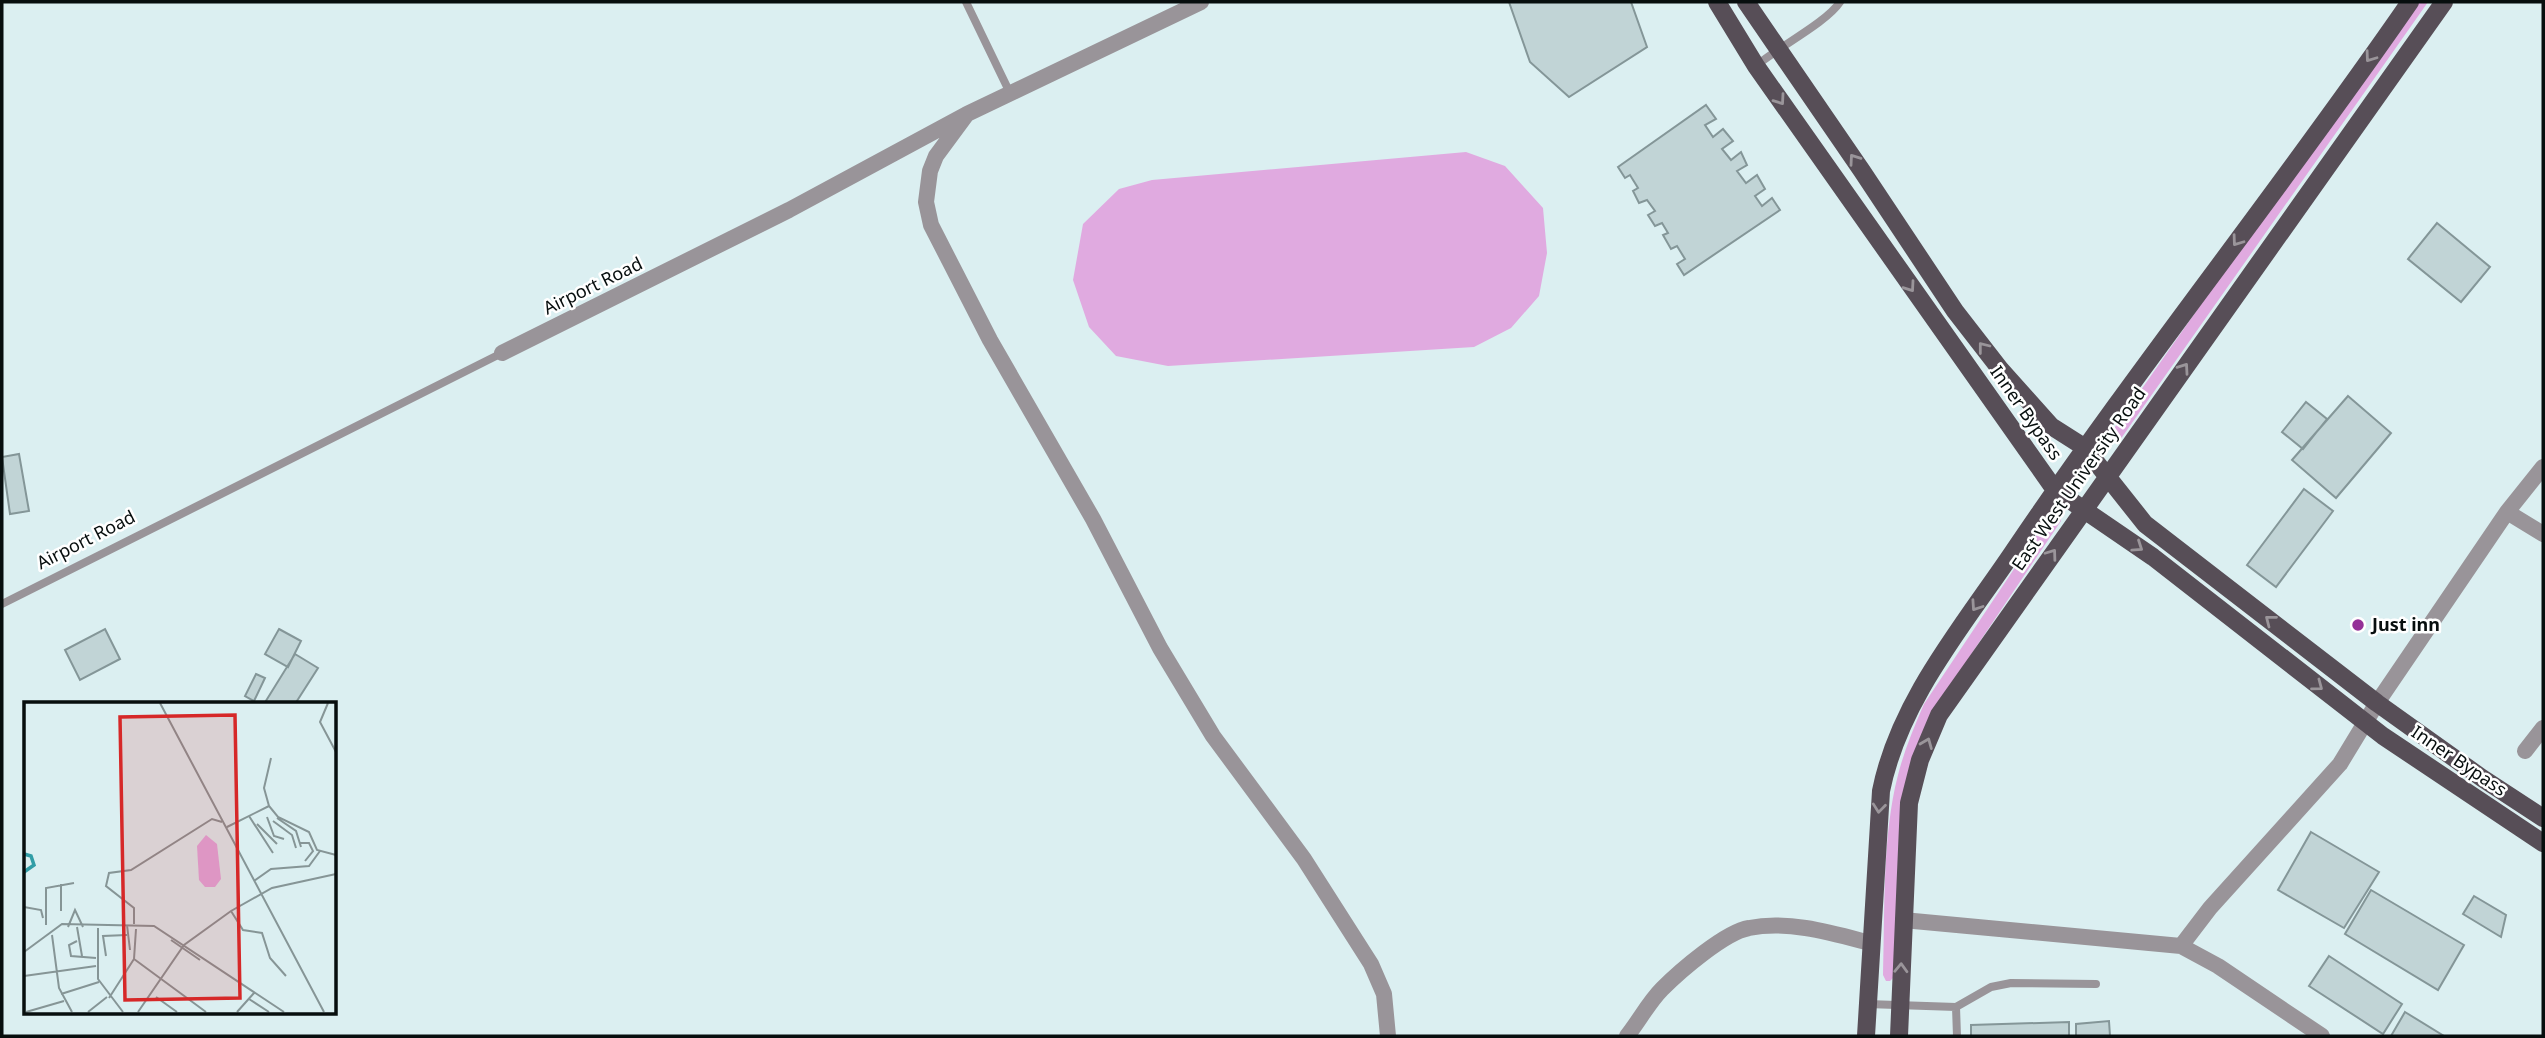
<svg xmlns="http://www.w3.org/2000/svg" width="2545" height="1038" viewBox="0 0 2545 1038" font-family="'Noto Sans',sans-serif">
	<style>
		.green { fill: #e0aae0 }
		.building { fill: #c1d4d6; stroke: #849698; stroke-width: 2 }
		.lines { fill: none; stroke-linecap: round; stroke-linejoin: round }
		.service { stroke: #999499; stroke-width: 8 }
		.minor { stroke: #999499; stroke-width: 16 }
		.primary { stroke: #574e57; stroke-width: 18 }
		.oneway { stroke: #9a959a }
		.poi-dot { fill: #943097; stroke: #fff; stroke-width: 2.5 }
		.labels { text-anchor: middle; stroke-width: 5; stroke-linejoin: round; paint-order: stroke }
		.street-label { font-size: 18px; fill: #070e0e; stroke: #fff }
		.poi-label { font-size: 18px; font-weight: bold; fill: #070e0e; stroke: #fff; text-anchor: start }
		.inset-river { fill: none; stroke: #319da6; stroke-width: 3.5 }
		.inset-road { fill: none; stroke: #869596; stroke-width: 2 }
		.view { fill: #d62828; fill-opacity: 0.15; stroke: #d62828; stroke-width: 3.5 }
		.inset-edge { fill: none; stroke: #070e0e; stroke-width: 3.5 }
	</style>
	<rect width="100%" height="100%" fill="#dbeff1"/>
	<path class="green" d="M2413,2H2428L2120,440H2113L2112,435L2115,427Z
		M1466,152L1505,166L1543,208L1547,253L1539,296L1511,328L1474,347L1168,366L1116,356L1089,327L1073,280L1083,224L1119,189L1152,180Z
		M2055,513L2060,516L2061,521L1974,650L1925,730L1894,977L1890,981H1886L1883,975C1885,912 1882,836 1898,775C1904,751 1914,727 1924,704L2050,515Z"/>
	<path class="building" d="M1509,2H1631L1647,47L1569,97L1530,62Z
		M1706,105L1716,119L1705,125L1713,137L1723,129L1733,141L1722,149L1731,160L1741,152L1747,165L1737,171L1746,183L1757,175L1765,189L1755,196L1762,206L1772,198L1780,210L1684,275L1677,264L1685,259L1677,246L1671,249L1663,235L1668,233L1662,223L1655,226L1648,215L1655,211L1647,200L1639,203L1633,191L1638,188L1630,175L1625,178L1618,167Z
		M2437,223L2490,267L2461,302L2408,259Z
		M2348,396L2391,433L2336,498L2292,460Z
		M2306,402L2327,419L2303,449L2282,432Z
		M19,454L29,511L10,514L2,457Z
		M2304,489L2333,511L2276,587L2247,565Z
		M105,629L120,659L80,680L65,650Z
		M279,629L301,641L288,667L265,654Z
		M295,654L318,668L295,704H264Z
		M256,674L265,678L254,701L245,696Z
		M2311,832L2379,872L2344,928L2278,890Z
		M2371,890L2464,945L2438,990L2345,934Z
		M2474,896L2506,915L2501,937L2463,914Z
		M2329,956L2402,1004L2383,1034L2309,986Z
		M2405,1012L2444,1036H2391Z
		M2109,1021L2110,1036H2076V1024Z
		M2069,1022V1036H1971V1025Z"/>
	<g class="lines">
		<path class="service" d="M966,2L1010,93
			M1756,66C1778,47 1826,23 1840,2
			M2,604L502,353
			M1867,1004L1956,1007L1991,987L2011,983L2096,984
			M1956,1007L1957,1036"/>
		<path class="minor" d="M967,114L936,156L930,171L926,202L931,225L990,340L1093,519L1160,648L1213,736L1304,859L1371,964L1384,994L1388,1036
			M502,353L789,210L967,114L1201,2
			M2507,512L2543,534
			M2525,751L2543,728
			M1903,920L2181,946L2218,966L2322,1036
			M2181,946L2210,908L2340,764L2377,703L2507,512L2543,467
			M1627,1036C1639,1021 1649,1002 1662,989C1680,971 1725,932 1749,928C1789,920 1832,933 1870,943"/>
		<path class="primary" d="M1717,2L1756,66L2055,490L2153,557L2383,736L2543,843
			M1746,2L1862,171L1955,311L2000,369L2051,426L2084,447L2145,524L2377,703L2482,778L2543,818
			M1866,1036L1881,791C1899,701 1963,626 2013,552C2140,364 2282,188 2410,2
			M1899,1036L1909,803L1920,760L1939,715L2444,2"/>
	</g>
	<defs><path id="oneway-chevron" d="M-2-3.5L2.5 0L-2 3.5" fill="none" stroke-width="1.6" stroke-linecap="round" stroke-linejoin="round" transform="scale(1.75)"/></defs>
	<g class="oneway">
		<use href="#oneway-chevron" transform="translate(2370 57) rotate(126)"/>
		<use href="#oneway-chevron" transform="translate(1780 100) rotate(55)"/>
		<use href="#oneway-chevron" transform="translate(1854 159) rotate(-125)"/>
		<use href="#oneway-chevron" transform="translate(2237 241) rotate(126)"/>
		<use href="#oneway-chevron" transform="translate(1910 287) rotate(55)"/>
		<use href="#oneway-chevron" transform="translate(1983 347) rotate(-128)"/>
		<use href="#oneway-chevron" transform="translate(2184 368) rotate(-55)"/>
		<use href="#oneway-chevron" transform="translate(2138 547) rotate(34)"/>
		<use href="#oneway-chevron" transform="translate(2052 554) rotate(-54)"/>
		<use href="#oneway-chevron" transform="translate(1976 606) rotate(124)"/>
		<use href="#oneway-chevron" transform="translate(2270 620) rotate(-142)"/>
		<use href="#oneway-chevron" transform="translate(2318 686) rotate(37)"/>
		<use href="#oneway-chevron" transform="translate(1927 743) rotate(-68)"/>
		<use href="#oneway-chevron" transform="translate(1879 808) rotate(96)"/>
		<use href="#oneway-chevron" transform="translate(1901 968) rotate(-88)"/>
	</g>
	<circle class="poi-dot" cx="2358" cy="625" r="7"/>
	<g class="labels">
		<g class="street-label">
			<text transform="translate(593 286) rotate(-26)" y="6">Airport Road</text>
			<text transform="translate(2026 413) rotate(55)" y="6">Inner Bypass</text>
			<text transform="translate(2079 479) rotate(-55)" y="6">East West University Road</text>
			<text transform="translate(86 540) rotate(-27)" y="6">Airport Road</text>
			<text transform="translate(2459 761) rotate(34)" y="6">Inner Bypass</text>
		</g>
		<g class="poi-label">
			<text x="2372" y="631">Just inn</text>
		</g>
	</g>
	<g transform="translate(24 702)">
		<rect width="312" height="312" fill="#dbeff1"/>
		<path d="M182,133L193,142L197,177L191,185H181L175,178L173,144Z" fill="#e0aae0"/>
		<path class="inset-river" d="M0,152L7,154L10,163L0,170"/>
		<path class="inset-road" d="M136,1L300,310M304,1L296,20L312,50M247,56L240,86L245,104L254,115L285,130L293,148L312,153M225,114L249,151M243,115L250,134L260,137M253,116L272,129L277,145M249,119L268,133L272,146M233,122L253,142M203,125L245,104M276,141H285L289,149L281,159M230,179L247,167L285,164L296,149M37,182V209M0,205L17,208L19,216M207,209L219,228L238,231L246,256L262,274M110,222V206L82,184L85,171L107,168L188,117L198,120M22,223V186L50,181M103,223L106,248M44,225L51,208L59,225M53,225L58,254M74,226V277L99,310M28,233L35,286L48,310M147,238L176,258M53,239L45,243L47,254L72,256M0,250L38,222L130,224L260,310M82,254L79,234L103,233M110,257L182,310M0,274L72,264M37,292L75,280M132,295L153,310M85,296L110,257L112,227M225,297L245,310M2,310L40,299M64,310L83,295M114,310L160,243L207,209L248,186L312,172M213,310L230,291"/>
		<path class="view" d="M211,13L216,296L101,298L96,15Z"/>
		<rect width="312" height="312" class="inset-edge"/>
	</g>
	<rect width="2545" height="1038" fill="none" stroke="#070e0e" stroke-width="7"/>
</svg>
